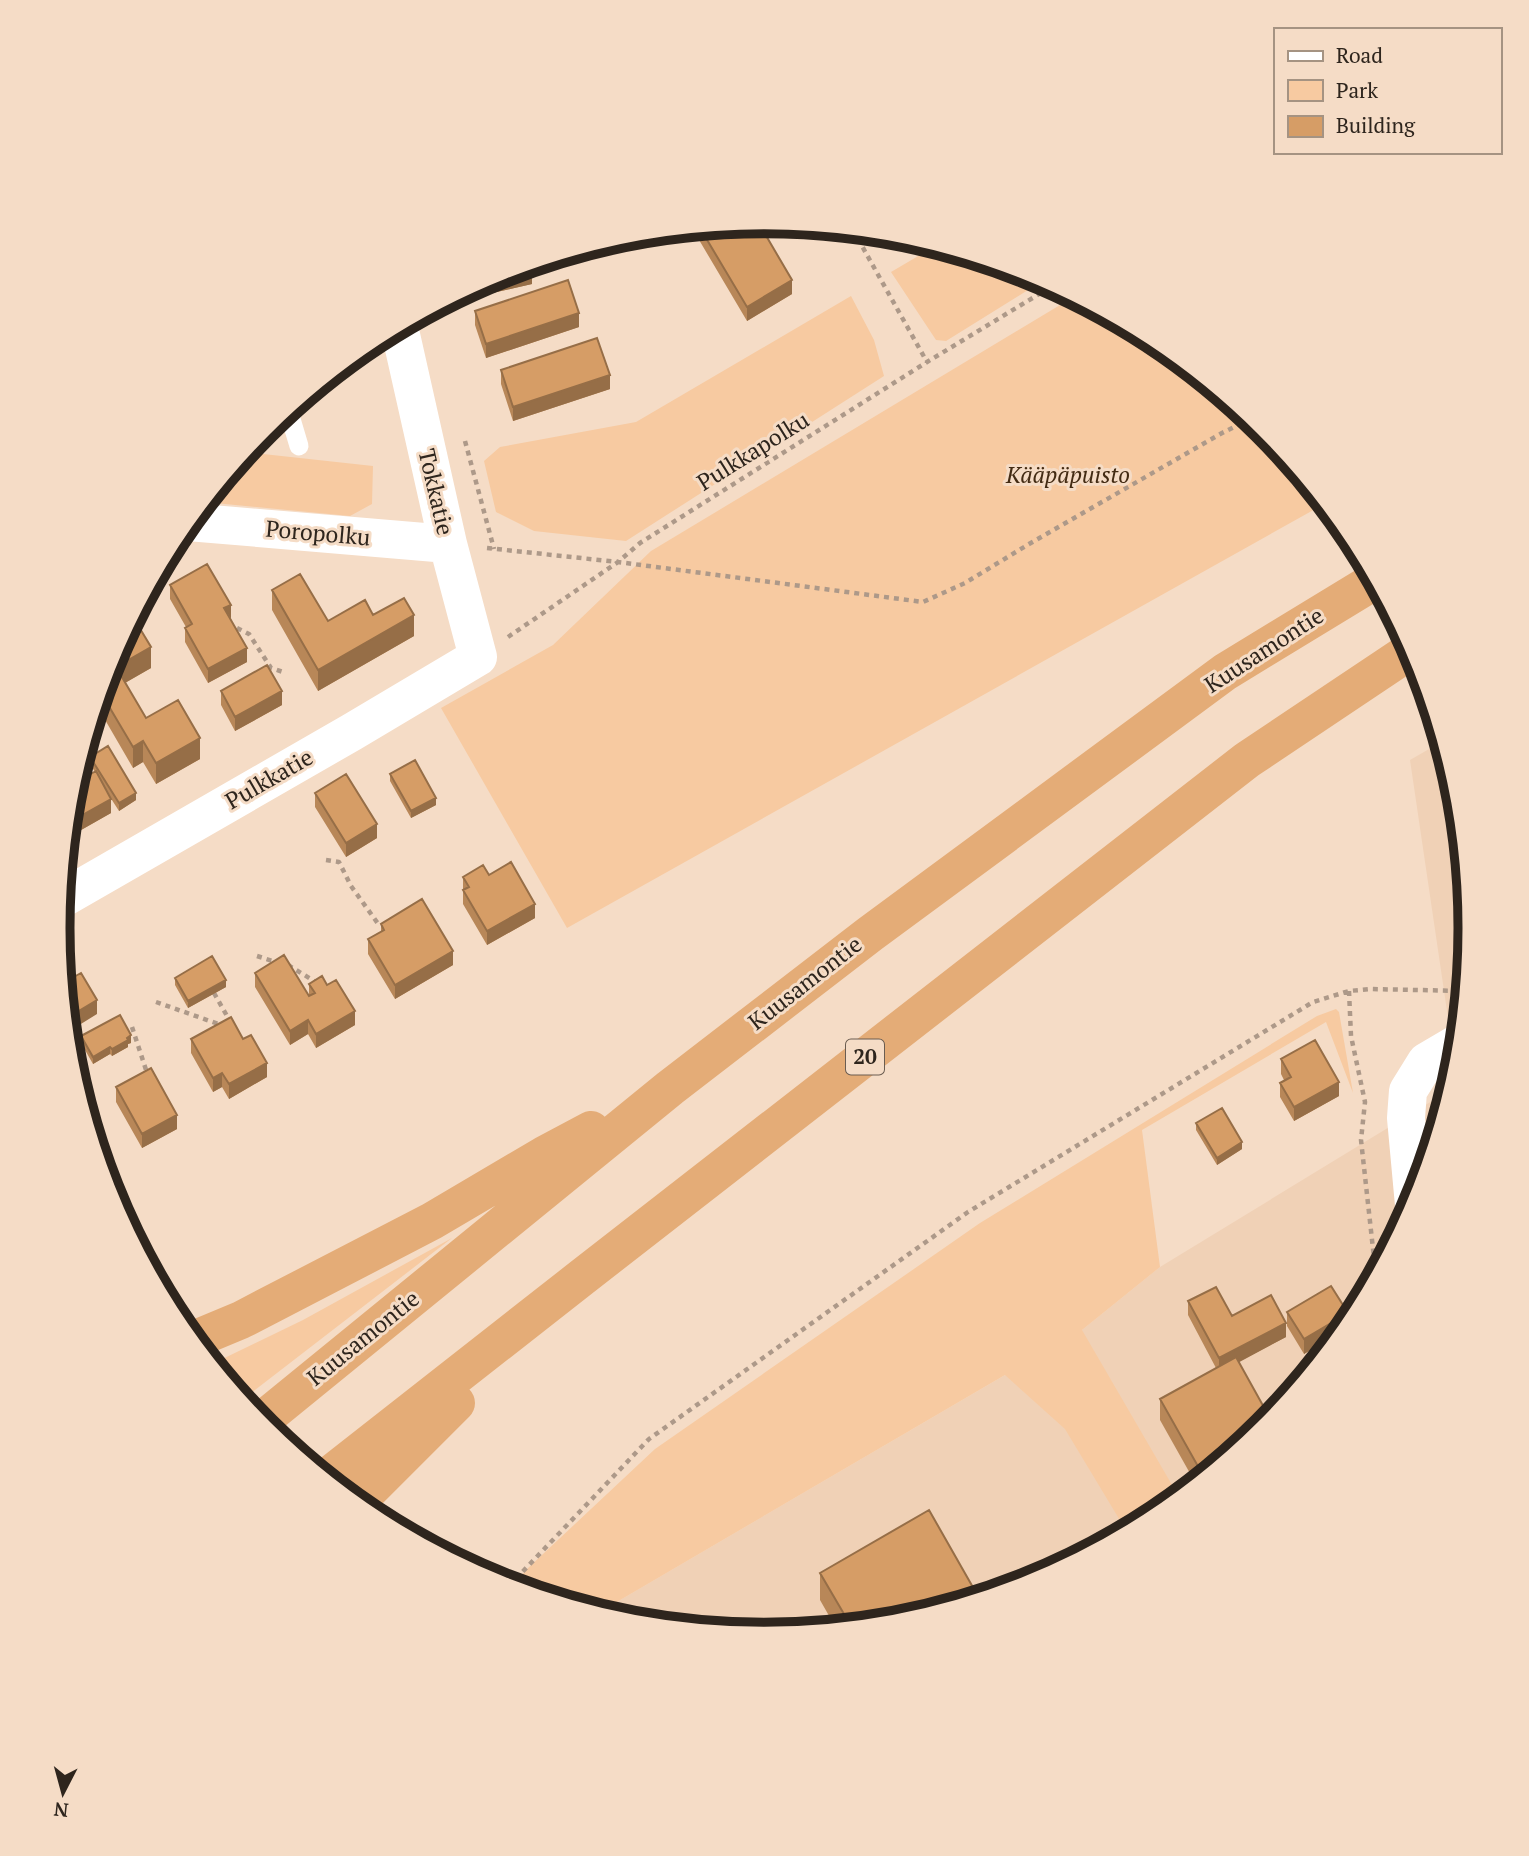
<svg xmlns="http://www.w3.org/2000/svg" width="1529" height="1856" viewBox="0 0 1529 1856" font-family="'PT Serif',serif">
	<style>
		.built { fill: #f0d1b6 }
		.green { fill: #f7caa1 }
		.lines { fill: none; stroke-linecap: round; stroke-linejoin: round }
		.path { stroke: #ad9989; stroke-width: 4.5; stroke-dasharray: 5 5; stroke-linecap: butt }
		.lane { stroke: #fff; stroke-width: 19 }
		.street { stroke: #fff; stroke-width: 38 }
		.highway { stroke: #e4ac77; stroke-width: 38 }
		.wall { fill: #b88758 }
		.shaded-wall { fill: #966e47 }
		.building { fill: #d69d66; stroke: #966e47; stroke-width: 2 }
		.labels { text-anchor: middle; stroke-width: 6; stroke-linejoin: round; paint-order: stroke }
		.shield { fill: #f5dcc6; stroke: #6a5c50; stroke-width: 2 }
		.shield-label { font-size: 21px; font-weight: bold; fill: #2e251d }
		.street-label { font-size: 23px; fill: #2e251d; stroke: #f5dcc6 }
		.park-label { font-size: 23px; font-style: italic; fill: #432b13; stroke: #f5dcc6 }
		.rim { fill: none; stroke: #2e251d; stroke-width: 9 }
	</style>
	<rect width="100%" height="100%" fill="#f5dcc6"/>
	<path class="built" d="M1443,741L1458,791L1471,928L1456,1072L1410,760Z
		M1450,1090L1417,1199L1352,1321L1264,1428L1157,1516L1035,1581L902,1621L764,1635L626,1621L598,1613L1082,1330L1160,1267Z"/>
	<path class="green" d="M937,245L1035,275L1044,280L946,341L936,340L891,272Z
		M851,296L874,340L884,376L626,541L534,531L496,512L484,461L500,447L636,422Z
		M1075,296L1157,341L1265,429L1326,503L567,928L441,708L553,645L651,551Z
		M245,452L373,466L372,504L350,516L204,502Z
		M1336,1009L1339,1012L1353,1093L1326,1022L1142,1130L1160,1267L1082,1330L1179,1497L1157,1516L1127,1532L1065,1429L1005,1375L598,1613L512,1586L527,1569L655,1449L980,1223L1317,1016Z
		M452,1238L242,1400L212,1364L303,1320Z"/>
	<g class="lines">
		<path class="path" d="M853,230L927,362
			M465,441L494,549
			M487,548L618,562L923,602L965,583L1029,544L1222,433L1252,418
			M237,628L249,634L271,668L283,672
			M508,637L618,562L640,543L927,362L1054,285
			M326,860L339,862L351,886L379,925
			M257,956L279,963
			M288,965L319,984
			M1349,991L1351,1036L1365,1102L1361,1140L1376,1276
			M214,993L231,1023
			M156,1002L224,1026
			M132,1027L148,1076
			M509,1586L649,1439L968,1212L1313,1002L1349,991L1370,989L1465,991"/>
		<path class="lane" d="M288,409L299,446"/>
		<path class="street" d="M188,522L448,544
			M60,900L352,732L478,657L448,544L399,326
			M1414,1205L1406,1118L1408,1091L1426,1062L1460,1042"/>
		<path class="highway" d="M193,1340L241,1320L432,1221L544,1155L591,1130
			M260,1422L670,1088L870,934L1225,672L1376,580
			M326,1478L581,1278L1247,760L1413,649
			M356,1503L456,1403"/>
	</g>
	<path class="wall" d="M758,222L792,294L747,321L692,228Z
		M494,275L532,284L479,296L476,284Z
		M475,311L579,327L486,358L475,325Z
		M501,370L610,389L513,421L501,384Z
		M170,585L231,619L247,662L208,683L185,642V628L186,627L170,599Z
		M272,590L328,621L373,615L414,636L318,691L272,610Z
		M112,657L151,668L125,683L146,718L200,759L156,784L143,762L133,768L97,706Z
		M221,691L282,705L235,731L221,705Z
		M90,757L136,800L119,811L110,797L111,813L67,838L71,790L95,772L90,764Z
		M390,774L436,805L411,818L390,781Z
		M315,793L377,838L346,857L315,807Z
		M463,877L535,918L487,945L463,904Z
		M381,924L453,965L395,999L368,954V939L381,932Z
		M255,973L309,996V984L355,1025L316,1048L308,1034L290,1045L255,987Z
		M175,978L226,987L188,1008L175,985Z
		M81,1036L131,1043L128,1044V1047L112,1056L110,1054L93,1064L81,1043Z
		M191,1039L267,1077L229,1099L222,1087L213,1092L191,1053Z
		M1281,1059L1339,1096L1294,1121L1280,1097V1083L1284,1080L1281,1074Z
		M116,1087L177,1129L142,1148L116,1102Z
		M1196,1123L1242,1149L1217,1165L1196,1130Z
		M1188,1301L1286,1337L1238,1362L1264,1428L1196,1484L1160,1420V1399L1216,1368L1188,1315Z
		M1287,1312L1348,1326L1304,1354L1287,1326Z
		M820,1573L902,1621L836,1628L820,1600Z"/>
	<path class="shaded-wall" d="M532,270V284L479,296V283L484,281Z
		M792,280V294L747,321V307Z
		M579,313V327L486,358V344Z
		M610,375V389L513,421V407Z
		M159,578V585L147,592L152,582Z
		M231,605V619L224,608Z
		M414,615V636L318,691V670Z
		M151,647V668L116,688V667Z
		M247,648V662L208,683V669Z
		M282,691V705L235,731V717Z
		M200,738V759L156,784V763Z
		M143,741V762L133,768V747Z
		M136,793V800L119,811V803Z
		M436,798V805L411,818V811Z
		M111,799V813L67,838L68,823Z
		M377,824V838L346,857V843Z
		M535,904V918L487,945V931Z
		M453,951V965L395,999V985Z
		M226,980V987L188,1008V1001Z
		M97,1000V1014L68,1032L67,1018Z
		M355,1011V1025L316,1048V1034Z
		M308,1020V1034L290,1045V1031Z
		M131,1035V1043L128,1044V1047L112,1056V1049Z
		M110,1047V1054L93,1064V1057Z
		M267,1063V1077L229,1099V1084Z
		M222,1073V1087L213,1092V1078Z
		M1339,1082V1096L1294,1121V1107Z
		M177,1115V1129L142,1148V1134Z
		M1242,1142V1149L1217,1165V1158Z
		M1348,1313V1326L1346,1329L1304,1354V1339Z
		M1286,1323V1337L1219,1373V1358Z"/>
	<path class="building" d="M758,222L792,280L747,307L700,228Z
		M531,264L532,270L484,281L494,275Z
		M568,280L579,313L486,344L475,311Z
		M597,338L610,375L513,407L501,370Z
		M207,564L231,605L224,608L247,648L208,669L185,628L192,624L170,585Z
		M156,574L159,578L152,582Z
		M300,574L328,621L365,600L373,615L404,598L414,615L318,670L272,590Z
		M136,622L151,647L116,667L146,718L178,700L200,738L156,763L143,741L133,747L101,693L112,657L128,626Z
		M267,665L282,691L235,717L221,691Z
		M108,746L136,793L119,803L90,757Z
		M415,760L436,798L411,811L390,774Z
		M96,771L111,799L68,823L71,790L73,784Z
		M346,774L377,824L346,843L315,793Z
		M511,862L535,904L487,931L463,890L469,887L463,877L483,865L489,875Z
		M422,899L453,951L395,985L368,939L384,930L381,924Z
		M284,955L309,996L315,993L309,984L322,976L327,985L336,980L355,1011L316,1034L308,1020L290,1031L255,973Z
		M212,956L226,980L188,1001L175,978Z
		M81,973L97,1000L67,1018L63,983Z
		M120,1015L131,1035L127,1038L128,1040L112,1049L110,1047L93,1057L81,1036Z
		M231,1017L243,1039L251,1035L267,1063L229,1084L222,1073L213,1078L191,1039Z
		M1315,1040L1339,1082L1294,1107L1280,1083L1291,1077L1281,1059Z
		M151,1068L177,1115L142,1134L116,1087Z
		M1222,1108L1242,1142L1217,1158L1196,1123Z
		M1331,1286L1348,1313L1304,1339L1287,1312Z
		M1216,1287L1232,1316L1271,1295L1286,1323L1219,1358L1188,1301Z
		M1236,1357L1271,1420L1264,1428L1204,1477L1160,1399Z
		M929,1510L979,1598L902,1621L851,1626L820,1573Z"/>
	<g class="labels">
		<rect class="shield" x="846" y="1039.5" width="38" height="35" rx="5"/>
		<g class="shield-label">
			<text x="865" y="1064">20</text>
		</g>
		<g class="street-label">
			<text transform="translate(753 451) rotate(-32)" y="8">Pulkkapolku</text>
			<text transform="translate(436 492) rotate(77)" y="8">Tokkatie</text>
			<text transform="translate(318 533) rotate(5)" y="8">Poropolku</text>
			<text transform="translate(1264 650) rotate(-33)" y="8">Kuusamontie</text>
			<text transform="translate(269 779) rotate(-30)" y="8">Pulkkatie</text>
			<text transform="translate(805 983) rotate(-38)" y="8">Kuusamontie</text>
			<text transform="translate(363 1338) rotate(-39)" y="8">Kuusamontie</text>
		</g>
		<g class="park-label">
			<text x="1068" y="483">Kääpäpuisto</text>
		</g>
	</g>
	<path d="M0 0H1529V1856H0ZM70 928a694 694 0 1 1 1388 0a694 694 0 1 1-1388 0Z" fill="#f5dcc6" fill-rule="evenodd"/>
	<path class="rim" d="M70 928a694 694 0 1 1 1388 0a694 694 0 1 1-1388 0Z"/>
	<rect x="1274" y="28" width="228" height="126" fill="#f5dcc6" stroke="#a59382" stroke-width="2"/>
	<rect x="1288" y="51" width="35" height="10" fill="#ffffff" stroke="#a59382" stroke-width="2"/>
	<text x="1336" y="63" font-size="21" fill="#2e251d">Road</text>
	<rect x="1288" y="80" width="35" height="21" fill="#f7caa1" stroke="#a59382" stroke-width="2"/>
	<text x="1336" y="98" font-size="21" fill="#2e251d">Park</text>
	<rect x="1288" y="116" width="35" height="21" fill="#d69d66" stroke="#a59382" stroke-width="2"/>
	<text x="1336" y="133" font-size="21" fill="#2e251d">Building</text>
	<g transform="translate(63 1793) rotate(186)" stroke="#f5dcc6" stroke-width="5" paint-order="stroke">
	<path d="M0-5L12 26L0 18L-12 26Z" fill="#2e251d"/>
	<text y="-10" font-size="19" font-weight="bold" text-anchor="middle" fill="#2e251d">N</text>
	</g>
</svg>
